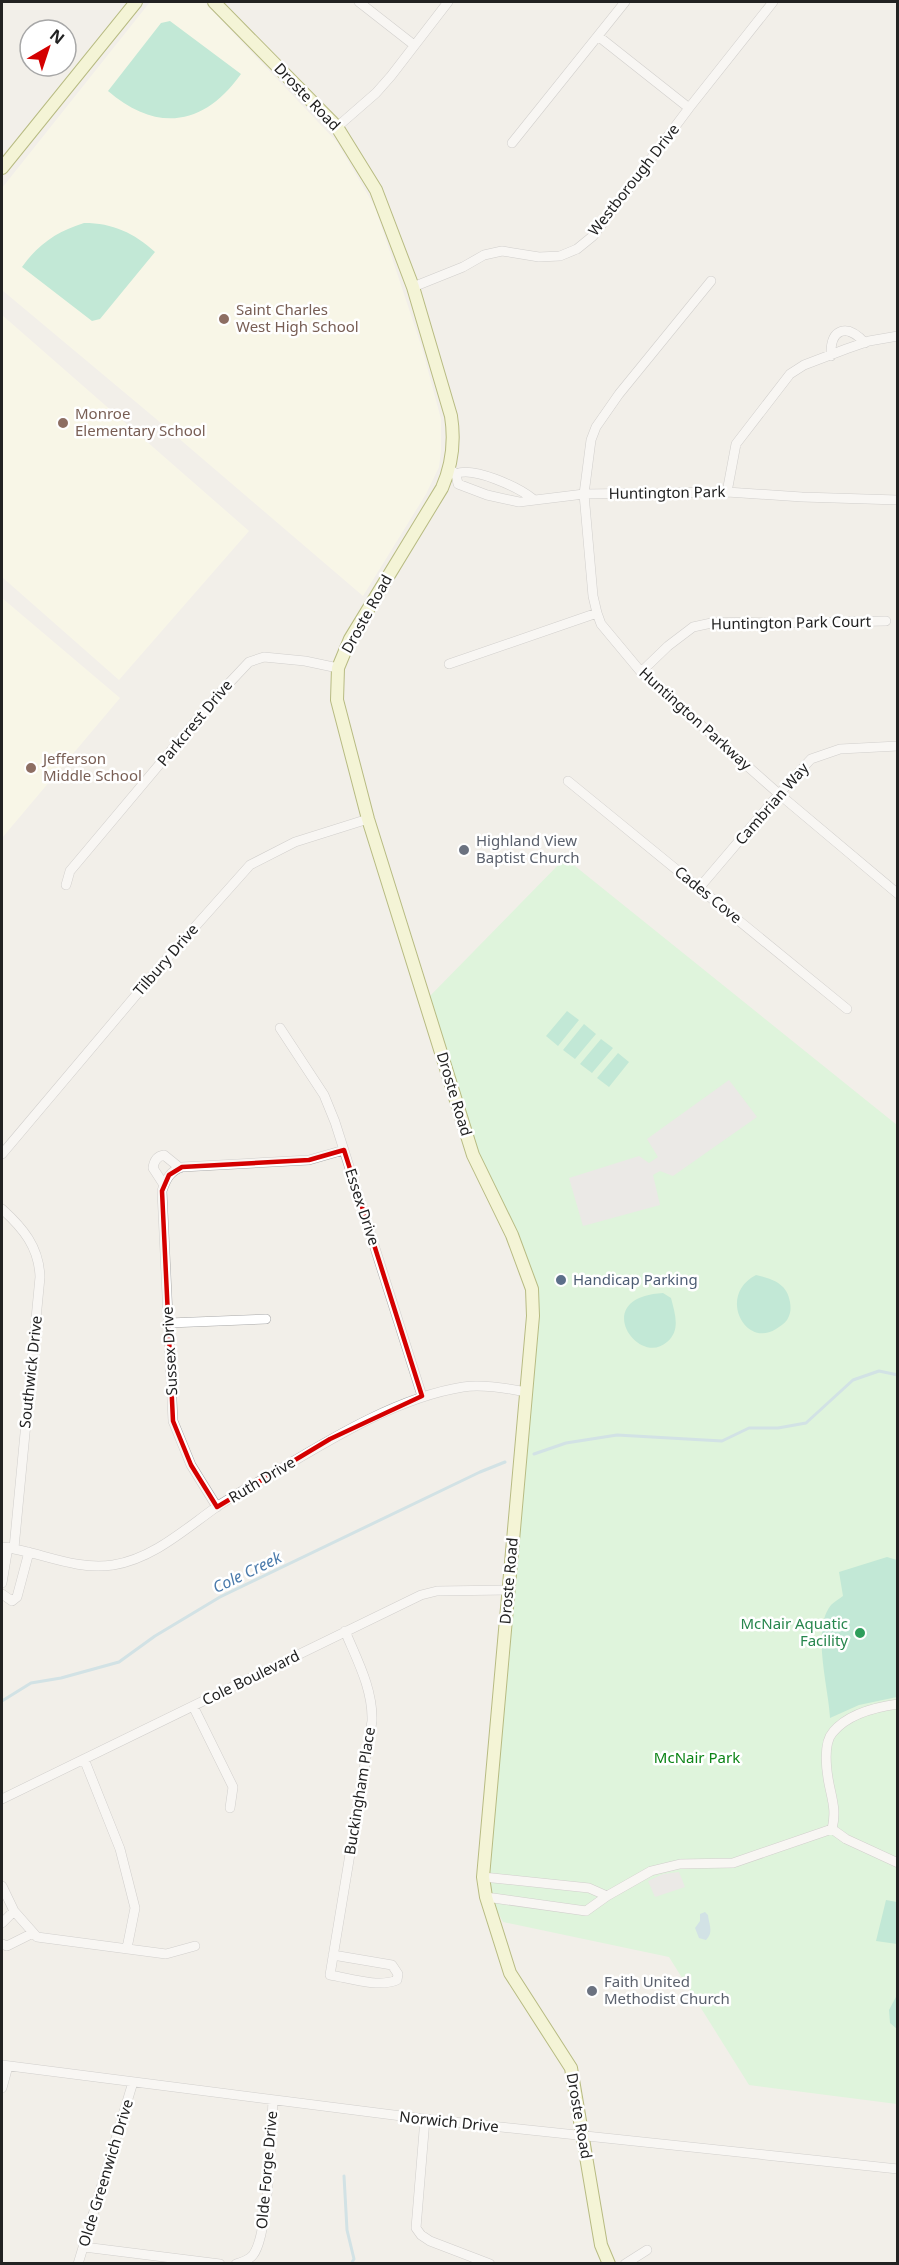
<svg xmlns="http://www.w3.org/2000/svg" width="899" height="2265" viewBox="0 0 899 2265" font-family="'Noto Sans',sans-serif">
	<style>
		.education { fill: #ffffe5 }
		.park { fill: #c8facc }
		.pitch { fill: #88e0be }
		.parking { fill: #e2e2e2 }
		.water { fill: #aad3df }
		.lines { fill: none; stroke-linecap: round; stroke-linejoin: round }
		.stream { stroke: #aad3df; stroke-width: 3 }
		.street-casing { stroke: #a9a9a9; stroke-width: 10 }
		.secondary-casing { stroke: #707d05; stroke-width: 14 }
		.street { stroke: #fff; stroke-width: 9 }
		.secondary { stroke: #f7fabf; stroke-width: 12 }
		.marked { fill: none; stroke: #d40000; stroke-width: 4.5; stroke-linejoin: round }
		.education-dot { fill: #8d6e63; stroke: #fff; stroke-width: 2 }
		.worship-dot { fill: #6b7280; stroke: #fff; stroke-width: 2 }
		.service-dot { fill: #5c6f8a; stroke: #fff; stroke-width: 2 }
		.leisure-dot { fill: #2e9e5b; stroke: #fff; stroke-width: 2 }
		.labels { text-anchor: middle; stroke-width: 5; stroke-linejoin: round; paint-order: stroke }
		.street-label { font-size: 15px; fill: #222; stroke: #fff }
		.education-label { font-size: 15px; fill: #785e54; stroke: #fff; text-anchor: start }
		.worship-label { font-size: 15px; fill: #5b616d; stroke: #fff; text-anchor: start }
		.service-label { font-size: 15px; fill: #4e5e75; stroke: #fff; text-anchor: start }
		.leisure-label { font-size: 15px; fill: #27864d; stroke: #fff; text-anchor: end }
		.park-label { font-size: 15px; fill: #0c8416; stroke: #fff }
		.water-label { font-size: 16px; font-style: italic; fill: #4a7aab; stroke: #fff }
	</style>
	<rect width="100%" height="100%" fill="#f2efe9"/>
	<path class="education" d="M150,2H204L337,142L375,207L422,348L441,419V451L439,467L426,494L363,596L155,418L2,290V188Z
		M2,315L249,531L119,680L2,577Z
		M2,598L120,698L2,838Z"/>
	<path class="park" d="M565,858L897,1125V2104L749,2085L669,1957L503,1922L485,1889L532,1289L473,1155L426,1000Z"/>
	<path class="pitch" d="M170,21L241,74C204,126 157,133 108,91L161,23Z
		M84,223C113,223 134,233 155,252L100,319L92,321L22,267C38,244 58,231 84,223Z
		M567,1011L579,1020L558,1046L546,1036Z
		M584,1024L596,1034L575,1059L563,1050Z
		M601,1039L613,1048L592,1073L580,1064Z
		M618,1053L629,1062L609,1087L597,1078Z
		M756,1275C772,1279 787,1283 790,1302C791,1309 791,1313 787,1320C784,1324 780,1326 776,1329C745,1349 717,1295 756,1275Z
		M663,1293L671,1298C675,1314 681,1330 667,1342C638,1368 589,1297 663,1293Z
		M887,1557L897,1560V1697L859,1705L830,1718C829,1689 811,1629 831,1605C834,1602 839,1599 843,1596L839,1572Z
		M886,1900L897,1902V1944L876,1941Z
		M897,1995V2029L890,2023L889,2010Z"/>
	<path class="parking" d="M729,1080L757,1117L673,1176L660,1171L653,1175L660,1205L583,1226L569,1178L639,1156L649,1163L658,1157L647,1139Z
		M679,1872L685,1887L655,1897L648,1881L663,1874Z"/>
	<path class="water" d="M705,1912L708,1915C709,1925 714,1932 706,1940L699,1938L695,1928L700,1921V1914Z"/>
	<g class="lines">
		<path class="stream" d="M534,1454L566,1443L617,1435L722,1441L749,1428H778L806,1423L853,1380L879,1371L898,1375
			M2,1701L31,1683L61,1678L119,1662L155,1636L220,1597L480,1472L505,1462
			M344,2176L347,2230L354,2259L351,2264"/>
		<defs>
			<path id="street" d="M359,2L414,45
				M598,36L689,108
				M337,127L376,93L391,76L448,2
				M512,143L625,2
				M711,281L619,394L596,427L591,440L584,494L593,596L597,613L601,624L641,672L779,794L898,894
				M413,287L463,267L484,255L502,251L539,257L560,256L577,249L593,236L689,108L773,2
				M831,356C830,328 847,323 865,343
				M450,469L456,474L458,484L487,495L519,502L584,494L727,492L802,497L898,500
				M456,474C473,466 518,487 533,499
				M727,492L736,444L790,374L804,365L846,349L869,341L898,336
				M449,664L597,613
				M641,672L668,646L693,627L716,622L784,623L886,621
				M568,781L847,1009
				M66,885L70,871L216,697L249,662L264,657L305,661L338,668
				M699,888L779,794L811,759L840,749L898,746
				M280,1028L324,1095L335,1122L422,1396
				M2,1154L169,956L250,865L295,842L368,819
				M164,1185L153,1168C154,1161 157,1156 164,1155L180,1168
				M2,1209C23,1228 39,1247 40,1277L14,1548
				M169,1323L266,1319
				M217,1507L191,1465L173,1421L162,1191C166,1179 170,1171 182,1167L309,1160L344,1150
				M2,1547C38,1551 75,1571 113,1565C152,1559 184,1530 215,1508C235,1494 257,1483 277,1471C332,1438 399,1397 463,1387C483,1384 506,1388 526,1392
				M2,1583L8,1547
				M2,1594L12,1601L17,1597L29,1552
				M898,1704C876,1707 848,1714 833,1732C824,1742 826,1765 828,1778C831,1797 837,1809 832,1829L846,1839L898,1863
				M193,1706L233,1787L230,1808
				M84,1759L120,1849L135,1908L127,1948
				M2,1799L421,1595L437,1591L508,1590
				M483,1877L589,1888L607,1896L586,1911L486,1897
				M2,1886L14,1911L37,1937L166,1954L195,1946
				M607,1896L651,1871L680,1864L733,1863L832,1829
				M2,1923L14,1911
				M2,1944L7,1946L33,1933
				M333,1955L392,1965L398,1974L397,1980C378,1988 349,1978 330,1975L372,1721C373,1689 357,1660 345,1631
				M2,2065L425,2119L898,2169
				M2,2088L8,2066
				M425,2119L416,2228L421,2235L430,2241L490,2264
				M84,2247L220,2264
				M78,2264L133,2082
				M236,2264C242,2262 249,2260 253,2255C269,2235 271,2131 273,2101
				M625,2264L647,2250"/>
			<path id="secondary" d="M214,2L337,127L376,190L413,287L451,416C455,441 452,465 442,488L350,639L338,668L337,700L368,819L473,1155L512,1235L532,1289L533,1316L483,1877L486,1897L510,1973L571,2068L601,2245L609,2264
				M2,168L136,2"/>
		</defs>
		<use href="#street" class="street-casing"/>
		<use href="#secondary" class="secondary-casing"/>
		<use href="#street" class="street"/>
		<use href="#secondary" class="secondary"/>
	</g>
	<path d="M0 0H899V2265H0ZM344,1150L422,1396L330,1439L217,1507L191,1465L173,1421L162,1191L169,1175L182,1167L309,1160Z" fill="#f2efe9" fill-opacity=".55" fill-rule="evenodd"/>
	<path class="marked" d="M344,1150L422,1396L330,1439L217,1507L191,1465L173,1421L162,1191L169,1175L182,1167L309,1160Z"/>
	<g class="education-dot">
		<circle cx="224" cy="319" r="6"/>
		<circle cx="63" cy="423" r="6"/>
		<circle cx="31" cy="768" r="6"/>
	</g>
	<g class="worship-dot">
		<circle cx="464" cy="850" r="6"/>
		<circle cx="592" cy="1991" r="6"/>
	</g>
	<circle class="service-dot" cx="561" cy="1280" r="6"/>
	<circle class="leisure-dot" cx="860" cy="1633" r="6"/>
	<g class="labels">
		<g class="street-label">
			<text transform="translate(307 97) rotate(46)" y="5">Droste Road</text>
			<text transform="translate(634 180) rotate(-52)" y="5">Westborough Drive</text>
			<text transform="translate(667 493) rotate(-1)" y="5">Huntington Park</text>
			<text transform="translate(367 614) rotate(-61)" y="5">Droste Road</text>
			<text transform="translate(791 623) rotate(-1)" y="5">Huntington Park Court</text>
			<text transform="translate(695 719) rotate(42)" y="5">Huntington Parkway</text>
			<text transform="translate(195 723) rotate(-50)" y="5">Parkcrest Drive</text>
			<text transform="translate(772 804) rotate(-49)" y="5">Cambrian Way</text>
			<text transform="translate(708 895) rotate(39)" y="5">Cades Cove</text>
			<text transform="translate(166 960) rotate(-49)" y="5">Tilbury Drive</text>
			<text transform="translate(454 1094) rotate(73)" y="5">Droste Road</text>
			<text transform="translate(362 1207) rotate(72)" y="5">Essex Drive</text>
			<text transform="translate(170 1351) rotate(-93)" y="5">Sussex Drive</text>
			<text transform="translate(31 1372) rotate(-84)" y="5">Southwick Drive</text>
			<text transform="translate(262 1480) rotate(-31)" y="5">Ruth Drive</text>
			<text transform="translate(509 1581) rotate(-85)" y="5">Droste Road</text>
			<text transform="translate(251 1678) rotate(-26)" y="5">Cole Boulevard</text>
			<text transform="translate(360 1791) rotate(-81)" y="5">Buckingham Place</text>
			<text transform="translate(579 2116) rotate(80)" y="5">Droste Road</text>
			<text transform="translate(449 2122) rotate(6)" y="5">Norwich Drive</text>
			<text transform="translate(267 2170) rotate(-85)" y="5">Olde Forge Drive</text>
			<text transform="translate(106 2173) rotate(-73)" y="5">Olde Greenwich Drive</text>
		</g>
		<g class="education-label">
			<text x="236" y="315">Saint Charles<tspan x="236" dy="17">West High School</tspan></text>
			<text x="75" y="419">Monroe<tspan x="75" dy="17">Elementary School</tspan></text>
			<text x="43" y="764">Jefferson<tspan x="43" dy="17">Middle School</tspan></text>
		</g>
		<g class="worship-label">
			<text x="476" y="846">Highland View<tspan x="476" dy="17">Baptist Church</tspan></text>
			<text x="604" y="1987">Faith United<tspan x="604" dy="17">Methodist Church</tspan></text>
		</g>
		<g class="service-label">
			<text x="573" y="1285">Handicap Parking</text>
		</g>
		<g class="leisure-label">
			<text x="848" y="1629">McNair Aquatic<tspan x="848" dy="17">Facility</tspan></text>
		</g>
		<g class="park-label">
			<text x="697" y="1763">McNair Park</text>
		</g>
		<g class="water-label">
			<text transform="translate(247 1572) rotate(-26)" y="6">Cole Creek</text>
		</g>
	</g>
	<rect width="899" height="2265" fill="none" stroke="#222222" stroke-width="6"/>
	<g transform="translate(48 48) rotate(39)"><circle r="28" fill="#ffffff" stroke="#a7a7a7" stroke-width="1.5"/>
	<path d="M0-4.5L10 22L0 15L-10 22Z" fill="#d40000"/>
	<text y="-9" font-size="16" font-weight="bold" text-anchor="middle" fill="#222222">N</text>
	</g>
</svg>
